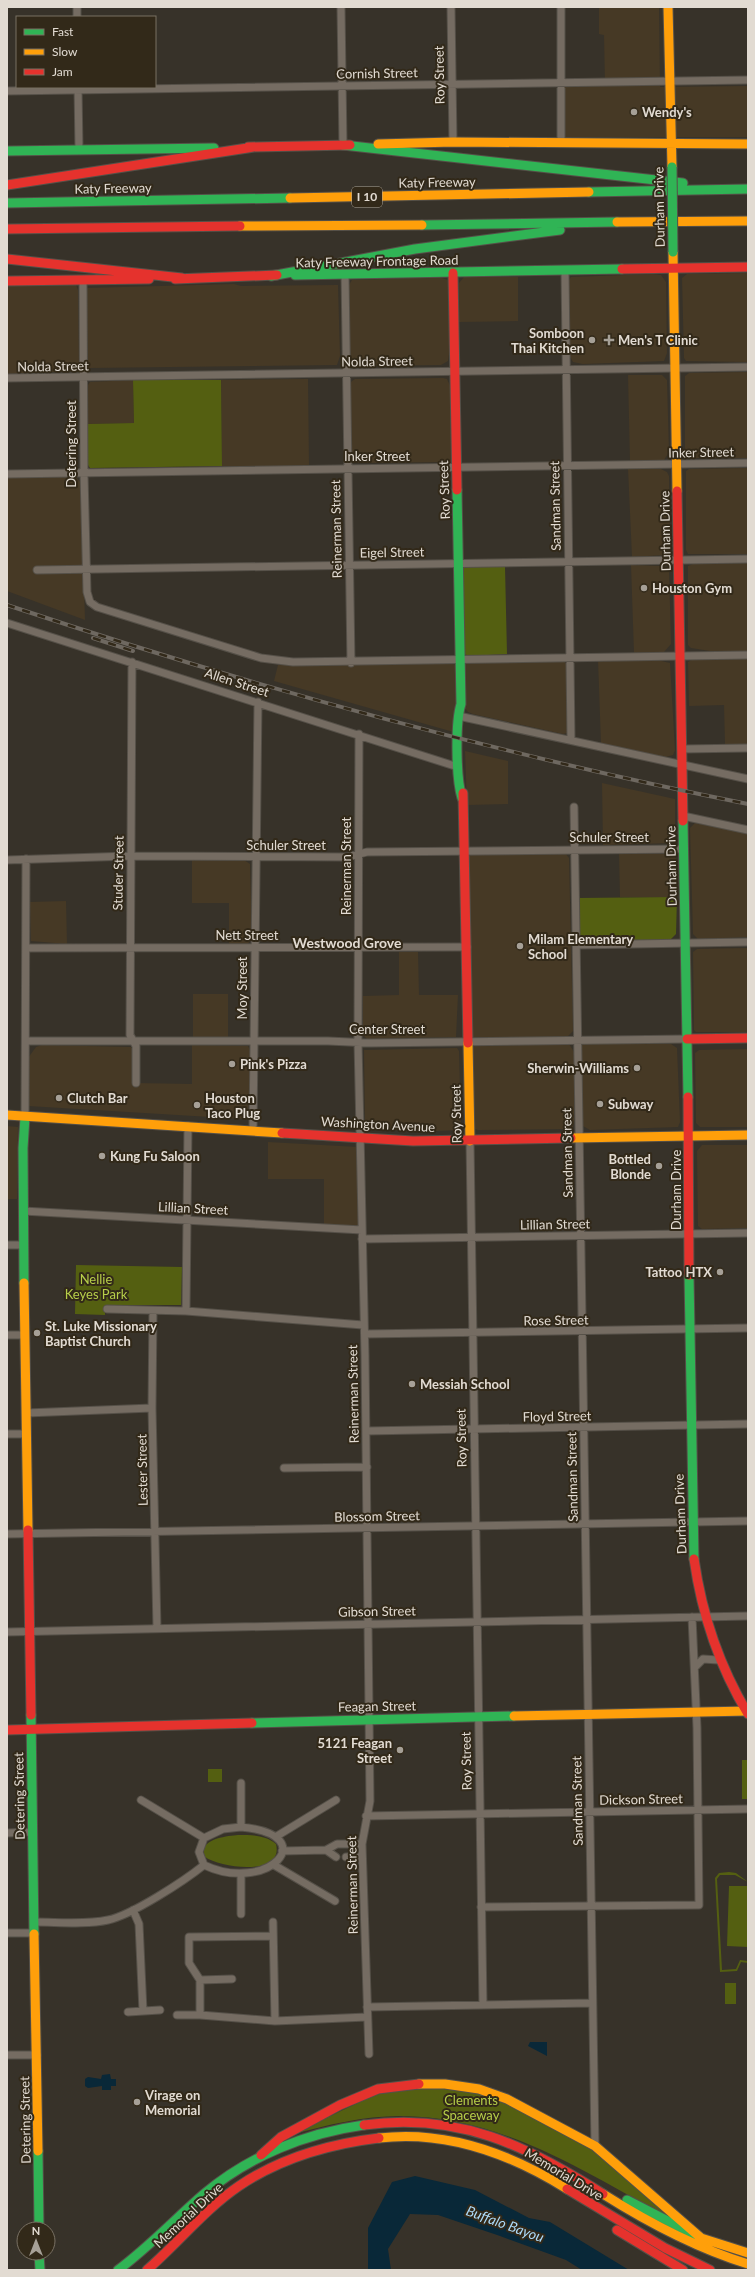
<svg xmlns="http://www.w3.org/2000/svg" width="755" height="2277" viewBox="0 0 755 2277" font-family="Lato,sans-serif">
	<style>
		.built { fill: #463925 }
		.green { fill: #545f11 }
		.water { fill: #092838 }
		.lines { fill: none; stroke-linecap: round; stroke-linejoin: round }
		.street-casing { stroke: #555048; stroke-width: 9 }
		.fast-casing { stroke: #555048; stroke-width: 11 }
		.slow-casing { stroke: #555048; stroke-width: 11 }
		.jam-casing { stroke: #555048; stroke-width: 11 }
		.street { stroke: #756c62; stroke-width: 7 }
		.fast { stroke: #30b455; stroke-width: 9 }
		.slow { stroke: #ff9f0a; stroke-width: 9 }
		.jam { stroke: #e5322d; stroke-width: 9 }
		.rail-casing { stroke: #6e6860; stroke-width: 4 }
		.rail { stroke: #322919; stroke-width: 2.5; stroke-dasharray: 8; stroke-linecap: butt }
		.fast-bridge-casing { stroke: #555048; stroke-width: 11; stroke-linecap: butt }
		.fast-bridge { stroke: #30b455; stroke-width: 9 }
		.poi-dot { fill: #a6a097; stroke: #322919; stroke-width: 1.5 }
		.labels { text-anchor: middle; stroke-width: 4; stroke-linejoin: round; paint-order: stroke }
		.shield { fill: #322919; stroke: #ada69a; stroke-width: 1 }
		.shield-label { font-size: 12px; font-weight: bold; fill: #e2dbd2 }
		.street-label { font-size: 13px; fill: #e2dbd2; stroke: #322919 }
		.poi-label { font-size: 13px; font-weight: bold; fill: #e2dbd2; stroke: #322919; text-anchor: start }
		.park-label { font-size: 13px; fill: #b6ce49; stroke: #322919 }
		.neighbourhood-label { font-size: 14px; font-weight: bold; fill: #e2dbd2; stroke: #322919 }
		.water-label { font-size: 14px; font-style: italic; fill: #addbf9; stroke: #322919 }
	</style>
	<rect width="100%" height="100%" fill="#373229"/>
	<path class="built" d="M599,7H659L660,87L748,86V137H565L563,85L605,84L604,35L599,34Z
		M748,273V362L686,361L684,358L682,278L687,274Z
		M653,274L661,275L666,282L667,353L664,361L583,364L573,362L569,355L568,281L571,277Z
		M439,277L448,280L451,285V340L448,361L441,365L358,366L353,364L350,358L349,285L352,280Z
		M464,277H518V321L459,322V283Z
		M7,284L76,285L78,290L79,367L76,371L7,374Z
		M234,284L241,286L338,285L340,356L337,365L88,368L86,288Z
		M748,372V458H690L685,450V376L689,373Z
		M628,375H662L667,380L669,452L664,460L630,461Z
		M443,378L447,379L451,388L452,462L351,463L349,385L352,381L355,379Z
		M308,379L309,466H222L221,380Z
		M133,380L134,423L88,424V385L90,382Z
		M628,468L661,469L667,472L669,476L670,546L665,555L632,557Z
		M748,468V554H688L686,550V471L689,469Z
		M75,476L81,483L85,620L7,591V477Z
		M748,563V651H710L691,648L688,645V566L693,564Z
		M631,565L662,566L669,569L671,644L664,652L634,653Z
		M748,658V744H725L724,705L689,706L688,662L693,659Z
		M598,660H657L670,663L675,750L673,755L666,757L601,743Z
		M564,661L566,664L568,727L567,733L563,734L473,714L468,712L464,707L465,665L467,663Z
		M451,662L456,666L457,733L274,681L278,665Z
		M465,751L508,761V804L467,805Z
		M602,783L675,799V837L673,843L603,845Z
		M695,823L748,834V937L698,939L693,934L690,828Z
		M560,853L566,854L569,858L573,1031L567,1037H472L469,856L473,854Z
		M619,853L673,854L677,860V897H620Z
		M192,860H244L250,864L252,938L247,945H229V903H192Z
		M66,901L67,944L31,941L30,902Z
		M748,948V1032H696L694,1030L693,952L697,949Z
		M399,952H418L419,995H458L456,1037L367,1039L363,1035V996L399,995Z
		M193,994H228V1038L193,1039Z
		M569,1044L574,1052V1123L572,1129L478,1130L475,1129L472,1048L476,1045Z
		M584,1044H671L677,1048L680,1122L678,1127L590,1130L583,1126L581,1123V1046Z
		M42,1045L131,1047L133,1050L134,1083L192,1084V1045L248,1046L251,1052L248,1116L244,1119L28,1106V1058L36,1047Z
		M457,1048L459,1051L461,1126L459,1130L419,1132L365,1128L364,1050Z
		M748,1049V1127H700L696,1123L695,1053L699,1050Z
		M7,1126L18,1127L17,1199H7Z
		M268,1142L358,1147L359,1226L324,1224V1179H268Z
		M702,1145H748V1228L702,1229L698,1226L697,1151Z"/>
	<path class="green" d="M133,380H221L222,466L90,468L88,465V424L134,423Z
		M468,567H505L507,654L469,656L464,654L463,568Z
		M677,897L676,934L670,940L584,942L578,939L577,898Z
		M76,1265L182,1267L181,1305H105V1315L75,1314Z
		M742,1760H748V1799H742Z
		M208,1769H222V1782H208Z
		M238,1835C251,1835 265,1835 276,1844C284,1877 221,1868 205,1857C197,1839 227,1836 238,1835Z
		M729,1872L736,1873L748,1882L735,1875H720L717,1879L722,1970L736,1969L740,1960L748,1961V1963L741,1962L737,1971L720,1972L715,1878L719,1873Z
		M729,1886H748V1947L727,1946Z
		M725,1983H736V2004H725Z
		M429,2088L474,2091L516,2107L597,2152L675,2221C588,2174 503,2116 400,2116C363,2116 328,2125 293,2134L374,2095L398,2089Z"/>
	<path class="water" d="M530,2042H547V2056L528,2046Z
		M110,2074L111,2079H116V2086H111V2090H102V2086L88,2088L85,2086V2079L88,2077L101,2079L102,2075Z
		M415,2176L475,2190L529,2218L550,2222L629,2270H582L566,2260L500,2236L438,2215L410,2214L388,2249L391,2270H368V2228L392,2182Z"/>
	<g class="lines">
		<defs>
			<path id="street" d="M77,7V17
				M341,7L343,145
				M451,7L453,142
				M561,7V143
				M78,87L79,150
				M7,91L748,80
				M565,271L571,739
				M345,275L351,663
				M83,281L84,474L87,592L90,602L97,607L261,658L293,662L748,655
				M7,378L748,367
				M7,474L748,463
				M37,570L748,559
				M7,623L458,767
				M132,662L130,1035L136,1046V1083
				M463,717L748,779
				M359,734L358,1042L365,1355L370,1801L362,1844L369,2054
				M682,749L748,748
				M574,807L595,2146
				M683,816L748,830
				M7,860L130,856L347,857L367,852L684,849
				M576,945L748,942
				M27,948L467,947
				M26,1041H328L371,1043L687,1039
				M25,1117L26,859
				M253,1129L258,702
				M470,1141L483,2005
				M23,1211L362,1230
				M362,1239L748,1233
				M7,1245H23
				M107,1309L186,1311L363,1325
				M153,1311L152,1408L157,1628
				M186,1311L188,1126
				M365,1334L748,1328
				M7,1335H24
				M26,1413L152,1408
				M366,1431L748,1424
				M7,1434H26
				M284,1468L367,1467
				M7,1534L748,1521
				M7,1632L748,1616
				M695,1667L703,1659L718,1660
				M141,1800L204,1838
				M366,1816L748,1809
				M241,1827C325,1835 267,1895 204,1865L199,1852L204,1838L223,1829Z
				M241,1827V1783
				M7,1833L33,1832
				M277,1836L336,1800
				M326,1850L336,1857
				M282,1851L326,1850L337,1844H362
				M346,1857H362
				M274,1865L335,1901
				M241,1874V1914
				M481,1907L699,1905L697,1728L692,1617
				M133,1910L139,1924L143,2011
				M35,1922C58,1922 85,1925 108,1920C132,1915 184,1881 204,1865
				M273,1922L275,2021
				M7,1933H35
				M200,1980L232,1979
				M367,2007L592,2003
				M128,2012L160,2010
				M177,2015H200L275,2021L367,2017
				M200,2015V1980L189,1963V1937L273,1936
				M7,2055H37"/>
			<path id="fast" d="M343,145L683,183
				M7,151L214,148
				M589,192L748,189
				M7,203L290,198
				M422,225L617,222
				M295,275L622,269
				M271,276L415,249L560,230
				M457,490L461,704C455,723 456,779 462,798
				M683,821L688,1097
				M689,1275L694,1559
				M24,1283L23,1148L25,1117
				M31,1715L34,1934
				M252,1723L514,1716
				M38,2151L39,2229
				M627,2200L701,2238
				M39,2253L40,2270
				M118,2270C149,2247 175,2219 204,2194C249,2156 306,2133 364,2125"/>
			<path id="slow" d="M668,7L672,167
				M378,144L453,142L748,144
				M290,198L589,192
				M617,222L748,221
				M240,226L422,225
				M673,252L677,491
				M468,1043L470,1141
				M7,1115L282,1133
				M571,1138L748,1135
				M24,1283L28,1530
				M514,1716L748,1711
				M34,1934L38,2151
				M419,2084H445L479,2089L507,2099L595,2146L701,2238L748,2253
				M379,2138C446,2130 511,2154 567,2189
				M603,2194C649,2223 696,2248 748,2264"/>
			<path id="jam" d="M248,147L350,145
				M7,185L254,147
				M7,229L240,226
				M7,259L182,278
				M622,269L748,267
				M453,273L457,490
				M175,279L277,275
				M7,281L149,279
				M677,491L683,821
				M463,793L468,1043
				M687,1039L748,1038
				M688,1097L689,1275
				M282,1133L413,1141L571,1138
				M28,1530L31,1715
				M694,1559C702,1615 719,1666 748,1714
				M7,1730L252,1723
				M364,2125C458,2112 526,2145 603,2194
				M261,2155L281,2137L340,2105L378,2089L419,2084
				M567,2189L665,2248L710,2270
				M617,2230L683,2270
				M147,2270C178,2243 205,2209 239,2186C282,2157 329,2144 379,2138"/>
		</defs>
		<use href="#street" class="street-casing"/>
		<use href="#fast" class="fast-casing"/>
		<use href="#slow" class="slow-casing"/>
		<use href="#jam" class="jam-casing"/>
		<use href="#street" class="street"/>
		<use href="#fast" class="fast"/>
		<use href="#slow" class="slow"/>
		<use href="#jam" class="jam"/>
		<defs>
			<path id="rail" d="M7,605C250,686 497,754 748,804
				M93,638L133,651"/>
		</defs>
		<use href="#rail" class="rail-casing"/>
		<use href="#rail" class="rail"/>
		<defs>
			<path id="fast-bridge" d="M672,167L673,252"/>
		</defs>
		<use href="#fast-bridge" class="fast-bridge-casing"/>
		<use href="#fast-bridge" class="fast-bridge"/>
	</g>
	<g class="poi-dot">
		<circle cx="634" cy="112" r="4"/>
		<circle cx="592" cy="340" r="4"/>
		<path d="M607 334h4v4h4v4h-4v4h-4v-4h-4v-4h4z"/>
		<circle cx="644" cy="588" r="4"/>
		<circle cx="520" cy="946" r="4"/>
		<circle cx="232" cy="1064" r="4"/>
		<circle cx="637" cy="1068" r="4"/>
		<circle cx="59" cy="1098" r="4"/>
		<circle cx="600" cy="1104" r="4"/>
		<circle cx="197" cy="1105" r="4"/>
		<circle cx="102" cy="1156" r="4"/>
		<circle cx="659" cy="1166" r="4"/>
		<circle cx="720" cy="1272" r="4"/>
		<circle cx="37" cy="1333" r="4"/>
		<circle cx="412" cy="1384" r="4"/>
		<circle cx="400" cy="1750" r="4"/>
		<circle cx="137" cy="2102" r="4"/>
	</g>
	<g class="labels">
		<rect class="shield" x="352" y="187" width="30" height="20" rx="3"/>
		<g class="shield-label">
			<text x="367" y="201">I 10</text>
		</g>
		<g class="street-label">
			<text transform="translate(377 73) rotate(-1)" y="5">Cornish Street</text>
			<text transform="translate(439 75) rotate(-91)" y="5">Roy Street</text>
			<text transform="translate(437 182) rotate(-1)" y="5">Katy Freeway</text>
			<text transform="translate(113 188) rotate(-1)" y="5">Katy Freeway</text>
			<text transform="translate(659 207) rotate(-91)" y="5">Durham Drive</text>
			<text transform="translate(377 261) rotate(-1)" y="5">Katy Freeway Frontage Road</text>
			<text transform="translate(377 361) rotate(-1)" y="5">Nolda Street</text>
			<text transform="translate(53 366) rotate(-1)" y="5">Nolda Street</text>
			<text transform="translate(71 444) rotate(-90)" y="5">Detering Street</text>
			<text transform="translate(701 452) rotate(-1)" y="5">Inker Street</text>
			<text x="377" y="461">Inker Street</text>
			<text transform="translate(444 490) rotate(-92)" y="5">Roy Street</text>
			<text transform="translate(555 506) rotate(-91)" y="5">Sandman Street</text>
			<text transform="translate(336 529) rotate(-91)" y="5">Reinerman Street</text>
			<text transform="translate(665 531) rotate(-91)" y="5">Durham Drive</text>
			<text transform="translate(392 552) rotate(-1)" y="5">Eigel Street</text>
			<text transform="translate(237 682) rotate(18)" y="5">Allen Street</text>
			<text x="609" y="842">Schuler Street</text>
			<text x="286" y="850">Schuler Street</text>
			<text transform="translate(346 866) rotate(-90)" y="5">Reinerman Street</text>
			<text transform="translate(671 866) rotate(-91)" y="5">Durham Drive</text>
			<text transform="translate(118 873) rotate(-89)" y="5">Studer Street</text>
			<text x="247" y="940">Nett Street</text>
			<text transform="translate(242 988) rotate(-90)" y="5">Moy Street</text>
			<text x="387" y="1034">Center Street</text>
			<text transform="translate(456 1114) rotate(-91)" y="5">Roy Street</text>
			<text transform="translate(378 1124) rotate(3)" y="5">Washington Avenue</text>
			<text transform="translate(567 1153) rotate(-91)" y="5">Sandman Street</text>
			<text transform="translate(676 1190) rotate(-90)" y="5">Durham Drive</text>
			<text transform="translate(193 1208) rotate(3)" y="5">Lillian Street</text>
			<text transform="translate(555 1224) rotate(-1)" y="5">Lillian Street</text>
			<text transform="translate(556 1320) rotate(-1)" y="5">Rose Street</text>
			<text transform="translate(353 1394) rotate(-91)" y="5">Reinerman Street</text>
			<text transform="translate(557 1416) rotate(-1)" y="5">Floyd Street</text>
			<text transform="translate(461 1438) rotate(-91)" y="5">Roy Street</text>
			<text transform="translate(142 1470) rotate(-91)" y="5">Lester Street</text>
			<text transform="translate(572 1477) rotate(-91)" y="5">Sandman Street</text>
			<text transform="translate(680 1514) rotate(-92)" y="5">Durham Drive</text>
			<text transform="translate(377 1516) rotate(-1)" y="5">Blossom Street</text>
			<text transform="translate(377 1611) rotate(-1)" y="5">Gibson Street</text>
			<text transform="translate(377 1706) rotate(-1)" y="5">Feagan Street</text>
			<text transform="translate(466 1761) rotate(-91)" y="5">Roy Street</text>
			<text transform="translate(19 1796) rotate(-91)" y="5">Detering Street</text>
			<text transform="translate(641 1799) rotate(-1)" y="5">Dickson Street</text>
			<text transform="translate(577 1801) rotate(-91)" y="5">Sandman Street</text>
			<text transform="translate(352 1885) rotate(-91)" y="5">Reinerman Street</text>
			<text transform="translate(25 2120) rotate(-91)" y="5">Detering Street</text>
			<text transform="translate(564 2174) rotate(31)" y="5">Memorial Drive</text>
			<text transform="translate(188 2215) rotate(-43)" y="5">Memorial Drive</text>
		</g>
		<g class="poi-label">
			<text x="642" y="117">Wendy's</text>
			<text x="584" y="338" text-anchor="end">Somboon<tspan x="584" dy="15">Thai Kitchen</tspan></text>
			<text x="618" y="345">Men's T Clinic</text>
			<text x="652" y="593">Houston Gym</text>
			<text x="528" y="944">Milam Elementary<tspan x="528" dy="15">School</tspan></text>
			<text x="240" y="1069">Pink's Pizza</text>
			<text x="629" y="1073" text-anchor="end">Sherwin-Williams</text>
			<text x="67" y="1103">Clutch Bar</text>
			<text x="205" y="1103">Houston<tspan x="205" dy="15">Taco Plug</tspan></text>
			<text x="608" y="1109">Subway</text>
			<text x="110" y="1161">Kung Fu Saloon</text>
			<text x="651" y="1164" text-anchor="end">Bottled<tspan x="651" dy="15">Blonde</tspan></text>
			<text x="712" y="1277" text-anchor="end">Tattoo HTX</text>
			<text x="45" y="1331">St. Luke Missionary<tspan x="45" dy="15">Baptist Church</tspan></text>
			<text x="420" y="1389">Messiah School</text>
			<text x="392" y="1748" text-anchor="end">5121 Feagan<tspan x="392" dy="15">Street</tspan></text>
			<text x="145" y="2100">Virage on<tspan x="145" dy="15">Memorial</tspan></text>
		</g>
		<g class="park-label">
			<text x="96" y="1284">Nellie<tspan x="96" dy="15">Keyes Park</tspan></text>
			<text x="471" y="2105">Clements<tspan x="471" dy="15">Spaceway</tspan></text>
		</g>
		<g class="neighbourhood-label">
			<text x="347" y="948">Westwood Grove</text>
		</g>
		<g class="water-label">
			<text transform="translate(505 2224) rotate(20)" y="5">Buffalo Bayou</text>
		</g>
	</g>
	<rect width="755" height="2277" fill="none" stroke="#e2dbd2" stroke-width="16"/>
	<rect x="16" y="16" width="140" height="72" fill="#322919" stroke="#787063"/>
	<rect x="24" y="29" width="20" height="6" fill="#30b455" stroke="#787063"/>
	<text x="52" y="36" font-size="12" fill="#e2dbd2">Fast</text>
	<rect x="24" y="49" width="20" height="6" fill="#ff9f0a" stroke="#787063"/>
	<text x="52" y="56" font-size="12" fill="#e2dbd2">Slow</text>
	<rect x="24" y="69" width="20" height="6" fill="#e5322d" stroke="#787063"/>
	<text x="52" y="76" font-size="12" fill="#e2dbd2">Jam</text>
	<g transform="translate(36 2241)"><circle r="19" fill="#322919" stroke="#787063"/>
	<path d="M0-3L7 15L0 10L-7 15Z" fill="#a6a097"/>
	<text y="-6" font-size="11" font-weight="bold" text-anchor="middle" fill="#e2dbd2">N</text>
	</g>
</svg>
